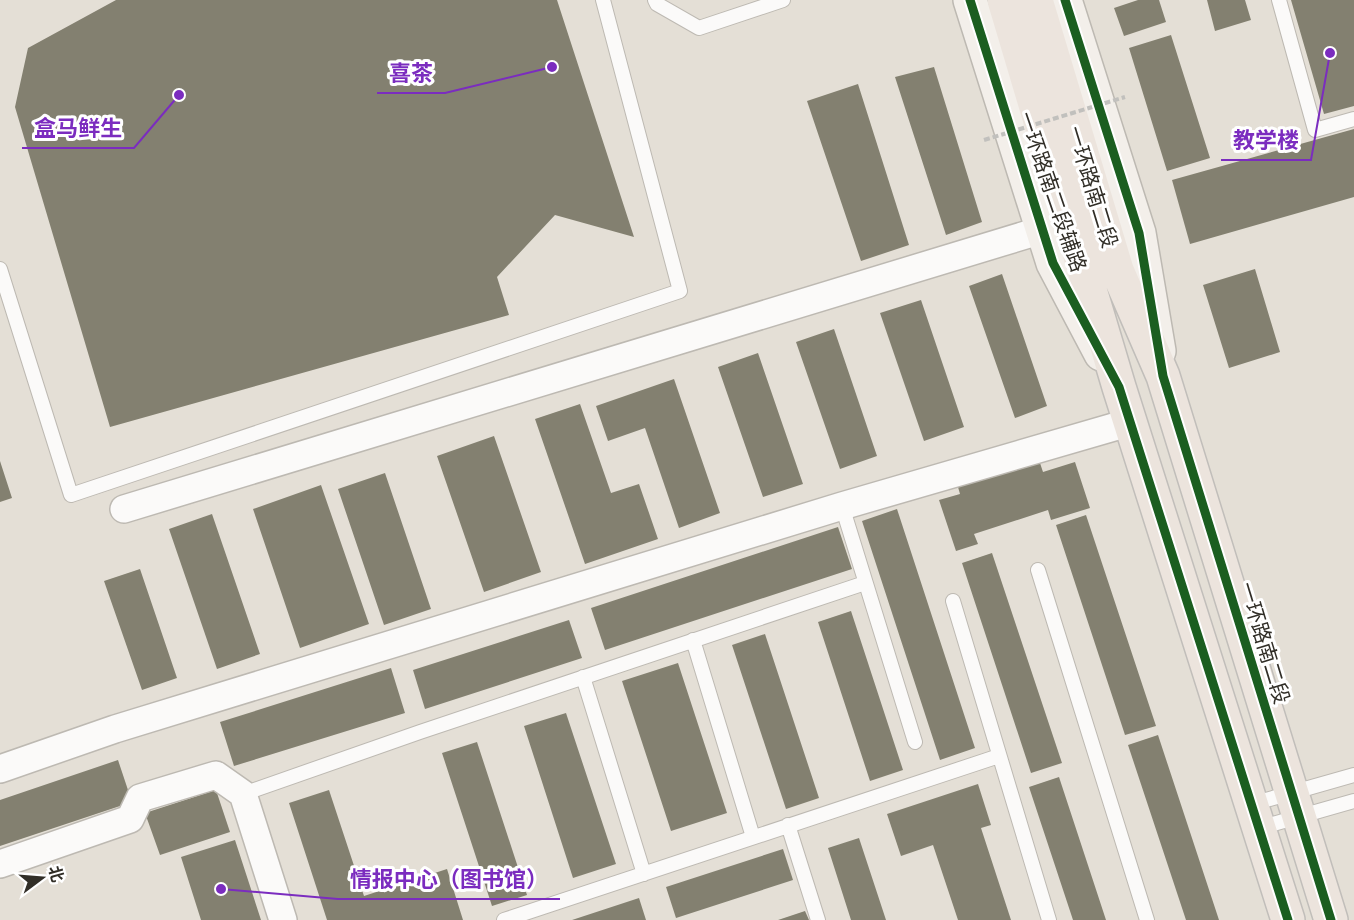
<svg xmlns="http://www.w3.org/2000/svg" width="1354" height="920" viewBox="0 0 1354 920" font-family="'Asap Condensed','Noto Sans SC',sans-serif">
	<style>
		.building { fill: #838070 }
		.lines { fill: none; stroke-linecap: round; stroke-linejoin: round }
		.service-casing { stroke: #bdb9b2; stroke-width: 16 }
		.minor-casing { stroke: #bdb9b2; stroke-width: 30 }
		.secondary-casing { stroke: #bdb9b2; stroke-width: 36 }
		.primary-casing { stroke: #c1beba; stroke-width: 36 }
		.service { stroke: #fbfaf9; stroke-width: 14 }
		.minor { stroke: #fbfaf9; stroke-width: 27 }
		.secondary { stroke: #f3efea; stroke-width: 33 }
		.primary { stroke: #ece4dd; stroke-width: 33 }
		.path-bridge { stroke: #c1c0bd; stroke-width: 4; stroke-dasharray: 6 3; stroke-linecap: butt }
		.cycleway-casing { stroke: #fff; stroke-width: 13 }
		.cycleway { stroke: #1b5e20; stroke-width: 9 }
		.labels { text-anchor: middle; stroke-width: 6; stroke-linejoin: round; paint-order: stroke }
		.street-label { font-size: 21px; fill: #312e27; stroke: #fff }
		.leader { fill: none; stroke: #7b2cbf; stroke-width: 2 }
		.callout-dot { fill: #7b2cbf; stroke: #fff; stroke-width: 2 }
		.callout-label { font-size: 22px; text-anchor: middle; font-weight: bold; fill: #7b2cbf; stroke: #fff; stroke-width: 6; stroke-linejoin: round; paint-order: stroke }
	</style>
	<rect width="100%" height="100%" fill="#e4dfd6"/>
	<path class="building" d="M116,0H557L634,237L555,215L497,277L509,315L110,427L15,107L28,48Z
		M1138,0H1159L1166,22L1124,36L1114,8Z
		M1207,0H1245L1251,20L1215,31Z
		M1291,0H1354V106L1324,114Z
		M1171,35L1210,158L1167,171L1129,48Z
		M934,67L982,222L946,235L895,77Z
		M858,84L909,245L861,261L807,101Z
		M1354,129V197L1190,244L1172,180Z
		M1255,269L1280,352L1229,368L1203,285Z
		M1002,274L1047,406L1015,418L969,286Z
		M921,300L964,427L924,441L880,313Z
		M834,329L877,456L840,469L796,342Z
		M758,353L803,484L763,497L718,367Z
		M674,379L720,513L679,528L645,428L608,441L596,406Z
		M580,404L611,493L639,484L658,539L585,564L535,419Z
		M494,436L541,572L484,592L437,456Z
		M1039,460L1043,472L1075,462L1090,508L1051,520L1048,510L974,534L978,544L956,551L939,500L960,494L958,487Z
		M0,461L12,498L0,502Z
		M385,473L431,609L384,625L338,489Z
		M321,485L369,624L300,648L253,509Z
		M897,509L975,748L940,760L862,521Z
		M212,514L260,654L217,669L169,529Z
		M1086,515L1156,726L1125,735L1056,525Z
		M838,527L852,569L605,650L591,608Z
		M992,553L1062,763L1031,773L962,563Z
		M140,569L177,678L142,690L104,581Z
		M851,611L903,770L870,781L818,622Z
		M569,620L582,658L425,709L413,670Z
		M765,634L819,798L786,809L732,645Z
		M678,663L727,813L671,831L622,681Z
		M391,668L405,713L234,766L220,722Z
		M566,713L616,864L573,878L524,726Z
		M1158,735L1219,920H1186L1128,745Z
		M477,742L527,895L492,906L442,753Z
		M118,760L132,802L0,846V800Z
		M1059,777L1106,920H1073L1029,787Z
		M978,784L991,825L981,828L1011,920H958L933,845L901,856L887,814Z
		M216,790L230,832L160,855L145,813Z
		M329,790L364,896L447,869L463,920H327L289,803Z
		M859,838L886,920H851L828,848Z
		M235,840L261,920H201L181,857Z
		M783,849L793,880L676,918L666,887Z
		M639,898L646,920H572Z
		M805,911L809,920H778Z"/>
	<g class="lines">
		<defs>
			<path id="service" d="M655,0L657,4L699,28L783,0
				M1279,0L1315,130L1354,119
				M0,269L71,495L680,291L603,0
				M842,506L915,742
				M1038,570L1147,920
				M953,601L1049,920
				M693,640L753,837
				M583,677L644,874
				M243,794L420,732L865,583
				M1252,804L1354,775
				M788,825L818,920
				M1259,828L1354,801
				M504,920L999,756"/>
			<path id="minor" d="M124,509L1042,230
				M0,769L115,729L842,506L1131,422
				M0,864L130,819L140,798L216,775L243,794L283,920"/>
			<path id="secondary" d="M970,0L1053,263L1101,354
				M1065,0L1139,233L1159,351"/>
			<path id="primary" d="M1004,0L1119,387L1288,920
				M1036,0L1117,270L1163,376L1331,920"/>
		</defs>
		<use href="#service" class="service-casing"/>
		<use href="#minor" class="minor-casing"/>
		<use href="#secondary" class="secondary-casing"/>
		<use href="#primary" class="primary-casing"/>
		<use href="#service" class="service"/>
		<use href="#minor" class="minor"/>
		<use href="#secondary" class="secondary"/>
		<use href="#primary" class="primary"/>
		<path class="path-bridge" d="M984,140L1125,97"/>
		<defs>
			<path id="cycleway" d="M970,0L1053,263L1119,387L1288,920
				M1065,0L1139,233L1163,376L1331,920"/>
		</defs>
		<use href="#cycleway" class="cycleway-casing"/>
		<use href="#cycleway" class="cycleway"/>
	</g>
	<g class="labels">
		<g class="street-label">
			<text transform="translate(1092 187) rotate(73)" y="7">一环路南二段</text>
			<text transform="translate(1052 192) rotate(71)" y="7">一环路南二段辅路</text>
			<text transform="translate(1264 643) rotate(73)" y="7">一环路南二段</text>
		</g>
	</g>
	<path class="leader" d="M552 67L445 93H377M179 95L134 148H22M1330 53L1311 160H1221M221 889L338 899H560"/>
	<g class="callout-dot">
		<circle cx="552" cy="67" r="6"/>
		<circle cx="179" cy="95" r="6"/>
		<circle cx="1330" cy="53" r="6"/>
		<circle cx="221" cy="889" r="6"/>
	</g>
	<g class="callout-label">
		<text x="411" y="81">喜茶</text>
		<text x="78" y="136">盒马鲜生</text>
		<text x="1266" y="148">教学楼</text>
		<text x="449" y="887">情报中心（图书馆）</text>
	</g>
	<g transform="translate(42 878) rotate(74)" stroke="#ffffff" stroke-width="4.5" paint-order="stroke">
	<path d="M0-4.5L10 22L0 15L-10 22Z" fill="#312e27"/>
	<text y="-9" font-size="16" font-weight="bold" text-anchor="middle" fill="#312e27">北</text>
	</g>
</svg>
